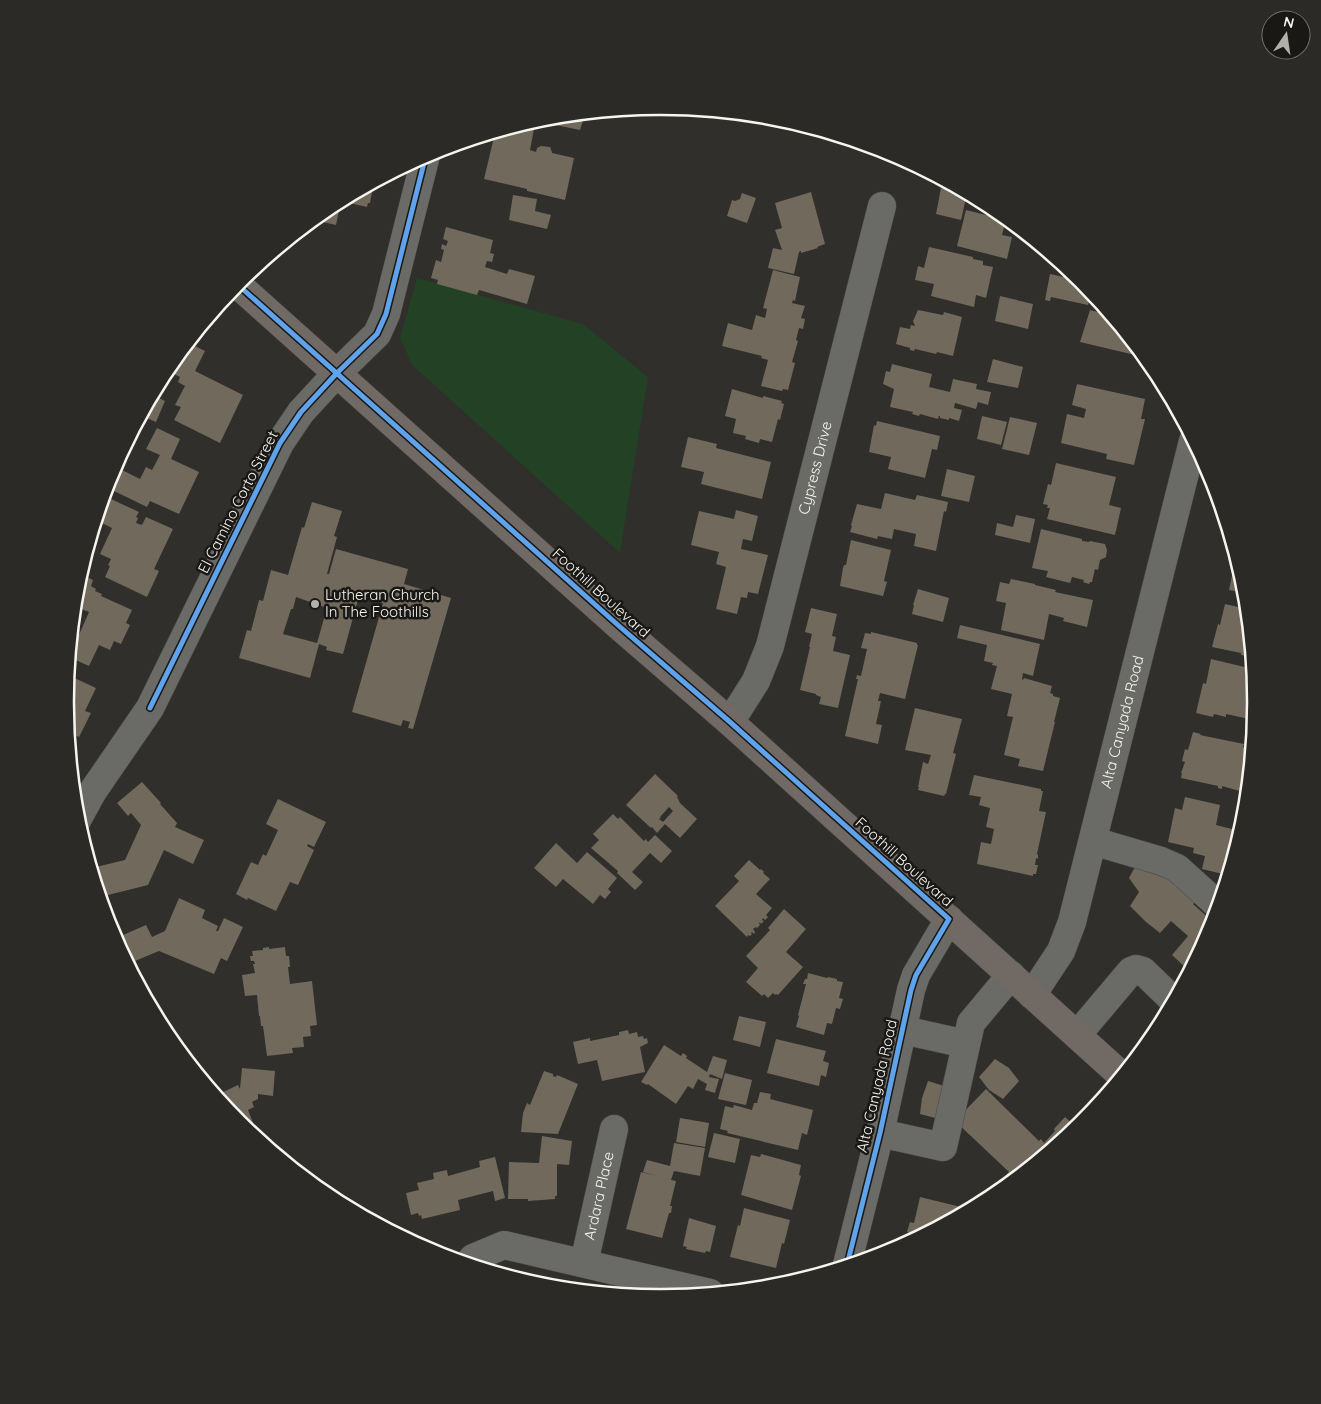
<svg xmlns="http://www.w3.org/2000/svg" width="1321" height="1404" viewBox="0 0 1321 1404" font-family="Quicksand,sans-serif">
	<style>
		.green { fill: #234124 }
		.building { fill: #70695c; fill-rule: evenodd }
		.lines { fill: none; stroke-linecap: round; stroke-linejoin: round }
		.minor-casing { stroke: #4c4b48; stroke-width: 29 }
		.major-casing { stroke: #4c4b48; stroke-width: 29 }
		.minor { stroke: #6a6a66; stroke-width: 28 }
		.major { stroke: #706964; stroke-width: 28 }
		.cycleway-casing { stroke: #191815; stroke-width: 8 }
		.cycleway { stroke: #60a3ed; stroke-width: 5 }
		.poi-dot { fill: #b1b0ab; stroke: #191815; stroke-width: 2 }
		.labels { text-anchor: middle; stroke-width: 5; stroke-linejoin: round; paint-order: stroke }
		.street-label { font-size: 15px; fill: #f6f5f0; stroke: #191815 }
		.poi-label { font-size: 15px; fill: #f6f5f0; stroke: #191815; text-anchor: start }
		.rim { fill: none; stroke: #f6f5f0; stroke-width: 2.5 }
	</style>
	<rect width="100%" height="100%" fill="#302f2b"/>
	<path class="green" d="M417,278L583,324L648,377L620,553L412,365L400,338Z"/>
	<path class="building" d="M585,114L580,130L536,121L545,118Z
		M521,125L534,129L530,150L536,152L537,148L541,146L550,147L552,152V153L574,158L565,200L527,191V189L484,179L495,133Z
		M372,184L370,192H372L370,203H368L367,207L341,201L336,225L314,220L330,207Z
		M941,188L967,194L961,220L936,214Z
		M811,192L825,244L817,247L818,248L801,253V251L799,252L794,274L768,268L773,248L782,250L775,230L782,228L775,203Z
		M742,193L756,198L747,223L727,216L732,200L735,201L740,199Z
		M513,195L537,199L535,211L551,215L547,229L509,220Z
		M966,210L1006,220L1002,235L1012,237L1007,259L957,246Z
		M446,227L493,240L490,253L494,254L492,262L487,261L485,267L507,274L509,269L535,276L527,304L479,290L477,295L437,284L438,280L431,278L436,260L441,262L444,250L441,249L442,244L446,246L448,241L443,239Z
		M929,247L973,257V259L983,261V265L993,267L986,298L976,295L974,307L931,296L934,284L915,280L918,266L924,268Z
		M773,270L800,277L795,301L793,300L792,303L805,306L801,318L805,319L803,329L799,328L796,340L798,341L792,362L795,363L788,390L783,389L782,391L761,386L768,360L761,358L762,356L722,346L728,323L752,330L756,315L765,318L767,309L763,308Z
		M1050,274L1082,281L1091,293L1088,305L1051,297L1050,301L1045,300Z
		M1000,296L1033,304L1028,329L995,321Z
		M918,310L943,315L944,312L962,317L953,356L937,352L936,354L915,349L914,351L910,350V348L896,344L900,327L910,329L911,325L915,326L913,321Z
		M1090,310L1106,314L1107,312L1138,350L1135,355L1080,342Z
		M189,343L205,351L195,371L243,395L220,443L174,420L181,407L175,405L185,386L178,382L180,377L166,370Z
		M993,359L1023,367L1018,388L987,382Z
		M892,364L932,374L929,387L950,392L953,379L977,384L976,389L991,392L988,405L978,402L976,409L955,403L954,408L962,410L959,421L949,418V420L940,418V416H939L938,419L920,414L919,416L912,414L913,412L890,407L894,389L883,384L886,371L890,372Z
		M1077,384L1145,399L1141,419H1145L1134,465L1106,459L1107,454L1061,443L1067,414L1084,418L1086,409L1072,405Z
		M732,389L763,398V396L782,401L781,403L784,404L780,420L778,419L772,442L760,439L759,443L745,439L746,436L733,433L736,419L725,416Z
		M153,395L165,401L156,422L142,416Z
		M982,416L1007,422L1001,445L977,439Z
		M1010,417L1037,423L1029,455L1002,449Z
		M877,421L940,436L937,450L932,449L925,478L888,469L891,457L869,452L874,425L876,426Z
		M157,428L180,439L171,459L199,472L179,514L150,501L147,507L112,490L114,487L112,486L118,474H119L122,470L140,479L146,467L152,470L160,455L146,449Z
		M688,437L717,444L716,448L771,462L762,499L701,484L704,472L681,467Z
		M1056,463L1116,477L1109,505L1121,508L1115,535L1047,519L1050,508H1047L1048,505L1043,504L1048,484L1051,485Z
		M947,469L975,476L969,502L941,496Z
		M885,493L915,500L917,495L948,502L946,512L944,511L936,551L914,546L916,534L894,529L892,539L878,536L877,539L850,532L852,526L851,525L857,504L881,509Z
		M111,499L139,512L136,517L138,518L136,523L142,525L146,517L173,529L154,569L159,571L147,597L105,577L110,566L108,565L111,559L100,554L112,528L100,522Z
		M312,502L342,511L334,536L337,537L327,574H329L336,549L408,569L404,584L451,598L413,729L408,728L410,722L403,720L401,726L352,712L383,603L359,596L343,654L326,650L327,647L319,644L310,678L239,658L247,630L251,631L259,600L263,601L271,570L288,575L302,527L304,528ZM296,597L327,608L317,643L283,634L291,609H293Z
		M736,510L758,516L752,541L743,539L741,549L768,555L758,594L748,592L747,598L741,597L737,614L716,609L726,567L716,564L719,552L691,545L699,511L734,519Z
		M1016,515L1035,519L1030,543L995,535L997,523L1013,527Z
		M1041,529L1082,539V541L1089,542L1090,541L1105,544L1107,550L1106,557L1100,560L1098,570L1095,569L1092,582H1090L1089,584L1083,582L1084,580L1072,577L1070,583L1046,577L1048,571L1032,568Z
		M851,540L891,550L884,581L887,582L883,596L840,586L843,568L844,565H846Z
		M1236,557L1243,581H1242L1239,592L1229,590Z
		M85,576L93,580L91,586L96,589L95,591L102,594L101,596L132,610L126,623L130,625L121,644L114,641L110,650L99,645L89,666L69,657L72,631L79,635L89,612L74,606L78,579L82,581Z
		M1011,579L1035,584V585L1056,590L1055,592L1093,600L1087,627L1063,621L1064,618L1049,614L1044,640L1001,630L1006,603L996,601L1000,582L1009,584Z
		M918,589L949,598L943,622L912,614L914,605H913Z
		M1225,604L1247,609L1252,657L1241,655V653L1212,647L1218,624L1220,625Z
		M811,608L837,614L832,636L836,637L833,651L850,655L838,708L819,704L821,697L816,695V694L800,690L810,647H809L812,634L805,632Z
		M960,625L1040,644L1033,676L1023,673L1022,679L1023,680L1024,678L1052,686L1050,693L1053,694V696L1060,698L1054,722H1055L1043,771L1018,766L1020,759L1004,755L1013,717L1007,716L1012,694L991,689L997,666L992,665L993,663L984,661L987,645L957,638Z
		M871,632L917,643V645H918L905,699L880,693L878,701H881L876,724L882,725L878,744L845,736L858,679H856L857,675L861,676L867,649L861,648L865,633L871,634Z
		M1211,659L1253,669L1255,694L1249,719L1226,714V717L1214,714L1213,717L1196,713L1203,683L1206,684Z
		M68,675L96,688L85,711L91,713L79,737L68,732L65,702Z
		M915,708L962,719L953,753L956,754L946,794H945L944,796L918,790L919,787H918L923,762L928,764L931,755L905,750Z
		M1193,732L1201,734L1200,735L1244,744L1243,747L1250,748L1246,762L1250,763L1247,793L1222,786V789L1218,788V786L1181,778L1182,773H1181L1185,762L1182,761L1185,749L1188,750Z
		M655,774L678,796L677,797L680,803L697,819L680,838L665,824L657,833L652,827L651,828L626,805ZM669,807L673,811L663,822L659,819L661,817H660Z
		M974,775L1041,789V791H1043L1039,811L1046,812L1037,854L1038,855V859L1036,858L1035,865H1038L1036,874H1033V876L977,864L981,842L991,844L994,829L986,827L990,808L979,805L981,797L969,795Z
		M142,782L161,803L160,804L177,823L175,827L204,840L193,864L164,850L148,885L100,897L92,868L125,860L141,825L131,813L128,816L117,803Z
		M1185,797L1220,805L1216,825L1240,831L1227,875L1202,869L1205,856L1193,853L1194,848L1168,842L1175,808L1182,810Z
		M278,799L326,822L314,847L308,844L307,846L314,850L298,885L290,882L276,911L248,898L247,900L236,894L251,862L258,865L263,854L266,856L278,830L266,824Z
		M613,814L618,819L620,817L644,841L646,839L648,842L655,835L672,851L661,863L650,853L632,872L643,882L635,890L617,873L618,871L591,848L599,840L593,834Z
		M556,843L577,863L587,852L617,878L608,889L611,892L605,899L600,895L593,904L563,879L556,887L534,868Z
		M749,860L760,870L761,869L764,872L763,873L770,879L756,894L772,908L766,915L768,917L765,920L763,918L762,920L764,921L761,924L760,922L759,923L760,925L757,928L756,927L753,929L755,932L754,934L752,932L751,933L752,934L750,936L748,935L747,937L715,906L739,881L734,876Z
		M1135,867L1168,879L1195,902L1193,904L1213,922L1211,930L1189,971L1172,955L1188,936L1171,921L1160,933L1146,922L1130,906L1139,892L1129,878Z
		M179,898L205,910L202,918L218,926L216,931H218L224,918L243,927L227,961L221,958L214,974L159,951L135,961L123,935L146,925L152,937L165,931Z
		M784,909L806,929L786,952L803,967L778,995L776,994L775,995L773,993L768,998L764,994L762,996L746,982L758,968L746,956L770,930L768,928Z
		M269,947V949L285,947L286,956H289L290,967H288L290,984L312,981L317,1025L310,1026L311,1036L303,1037L304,1047L292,1048L293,1053L267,1056L263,1026H261L260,1016H259L257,995L245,996L242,975L255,973L253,964H255L254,961H251L250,956H253L252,951L263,950V948Z
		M808,973L827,978L828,977L837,979V981L843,982L839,998L843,999L840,1009L836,1008L832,1024L827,1023L824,1035L796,1027L799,1016L798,1015L806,984H803L805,979H807Z
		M739,1016L766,1022L760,1047L733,1040Z
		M628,1030L629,1034L637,1032L638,1037L643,1036L644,1039L647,1038L648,1043L640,1047L645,1072L602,1081L597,1060L578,1064L573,1042L590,1038V1041L619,1035V1032Z
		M776,1039L826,1051L823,1061L829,1063L826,1077L821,1075L819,1086L767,1073Z
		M664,1045L681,1056L683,1053L687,1056L686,1058L707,1072L713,1056L727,1060L722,1079L710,1074L709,1077L719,1079L715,1093L705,1090L707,1084L698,1079L693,1089L688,1086L676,1104L648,1084L647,1085L641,1082Z
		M995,1059L1009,1068L1019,1081L1003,1099L989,1090L979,1077Z
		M242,1068L275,1071L273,1096L258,1094V1099L252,1102L254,1107L248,1110L255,1128L249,1131L239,1123L218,1098L223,1096L221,1093L238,1085L240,1089Z
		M544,1071L553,1074V1076L556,1077L557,1075L578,1084L558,1134L521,1132L523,1113L527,1103L530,1105Z
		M725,1073L752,1080L746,1105L718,1099Z
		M928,1081L951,1088L943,1120L920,1114L922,1098Z
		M986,1089L1039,1141L1041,1139L1044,1143L1055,1131L1054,1129L1065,1117L1076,1127L1000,1190L996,1186L1009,1172L955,1121Z
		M760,1092L771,1094L770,1099L813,1110L807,1135L802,1133L798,1150L727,1133L728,1131L720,1129L725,1106L733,1108L734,1105L752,1110L754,1103H757Z
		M680,1118L709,1123L705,1147L676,1142Z
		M714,1133L740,1139L735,1163L708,1157Z
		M542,1136L572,1141L569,1165L557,1164V1196H555V1199L528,1201V1199H508L509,1162L539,1163Z
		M674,1143L705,1148L700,1176L674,1171L671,1180L676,1181L670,1206H672L671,1213H669L662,1238L626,1229L641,1172L657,1176L643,1172L647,1160L670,1166Z
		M761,1154L801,1165L799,1175L801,1176L792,1210L741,1195L751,1155L760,1157Z
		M495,1157L505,1198L495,1201L493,1191L458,1200L460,1210L422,1219L421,1215L419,1216L418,1213L411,1215L406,1193L419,1190L417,1183L434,1179L433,1173L447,1170L448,1176L480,1167L479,1161Z
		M920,1197L961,1207L959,1214L908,1242L910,1233L907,1232L910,1222L914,1223Z
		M744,1208L790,1220L784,1244L782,1243L776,1268L730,1257L738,1225L740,1226Z
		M379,1216L408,1231V1230L427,1240V1246L429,1247L428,1250L376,1222Z
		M689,1218L716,1226L710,1252L706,1251L705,1253L686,1249L687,1247L683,1246Z"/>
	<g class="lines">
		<defs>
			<g id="minor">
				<path id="s1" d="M730,722L756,681L770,646L882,206"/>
				<path d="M77,820L93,791L150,708L280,443L301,412L337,373L377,334L386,314L426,155"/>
				<path d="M1093,841L1161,861L1177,868L1218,905"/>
				<path id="s2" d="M1032,995L1061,951L1072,922L1193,441"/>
				<path d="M903,1030L966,1044"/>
				<path d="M1077,1035L1131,971L1136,969L1143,971L1173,1000"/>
				<path d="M880,1133L943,1147L971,1023L1011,975"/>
				<path d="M469,1263L473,1258L504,1245L710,1293"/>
				<path id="s3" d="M584,1263L614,1129"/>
				<path d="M847,1265L880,1133L911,990L916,975L949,919"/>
			</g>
			<path id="major" d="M237,284L619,626L730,722L1121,1075"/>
		</defs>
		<use href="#minor" class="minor-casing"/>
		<use href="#major" class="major-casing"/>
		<use href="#minor" class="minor"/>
		<use href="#major" class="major"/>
		<defs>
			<path id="cycleway" d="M237,284L619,626L730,722L949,919L916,975L911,990L880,1133L847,1265
				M150,708L280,443L301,412L337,373L377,334L386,314L426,155"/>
		</defs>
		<use href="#cycleway" class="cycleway-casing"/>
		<use href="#cycleway" class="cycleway"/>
	</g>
	<circle class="poi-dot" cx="315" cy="604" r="5"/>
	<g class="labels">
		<g class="street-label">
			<text dy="5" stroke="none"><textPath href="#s1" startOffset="270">Cypress Drive</textPath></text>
			<text transform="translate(238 502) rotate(-63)" y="5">El Camino Corto Street</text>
			<text transform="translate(601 593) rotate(42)" y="5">Foothill Boulevard</text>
			<text dy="5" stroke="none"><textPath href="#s2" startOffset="290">Alta Canyada Road</textPath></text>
			<text transform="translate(904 862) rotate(42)" y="5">Foothill Boulevard</text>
			<text transform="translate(877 1086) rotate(-77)" y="5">Alta Canyada Road</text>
			<text dy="5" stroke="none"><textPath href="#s3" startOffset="69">Ardara Place</textPath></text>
		</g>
		<g class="poi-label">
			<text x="325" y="600">Lutheran Church<tspan x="325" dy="17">In The Foothills</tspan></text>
		</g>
	</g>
	<path d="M0 0H1321V1404H0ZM660 115H661A586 586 0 0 1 1247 701V703A586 586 0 0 1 661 1289H660A586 586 0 0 1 74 703V701A586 586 0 0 1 660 115Z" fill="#2b2a27" fill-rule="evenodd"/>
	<path class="rim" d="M660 115H661A586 586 0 0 1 1247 701V703A586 586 0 0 1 661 1289H660A586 586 0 0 1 74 703V701A586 586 0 0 1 660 115Z"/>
	<g transform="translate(1286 35) rotate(13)"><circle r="24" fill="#191815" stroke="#71706d"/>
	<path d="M0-4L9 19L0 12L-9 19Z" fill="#b1b0ab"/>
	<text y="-8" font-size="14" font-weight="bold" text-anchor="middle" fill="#f6f5f0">N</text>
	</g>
</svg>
